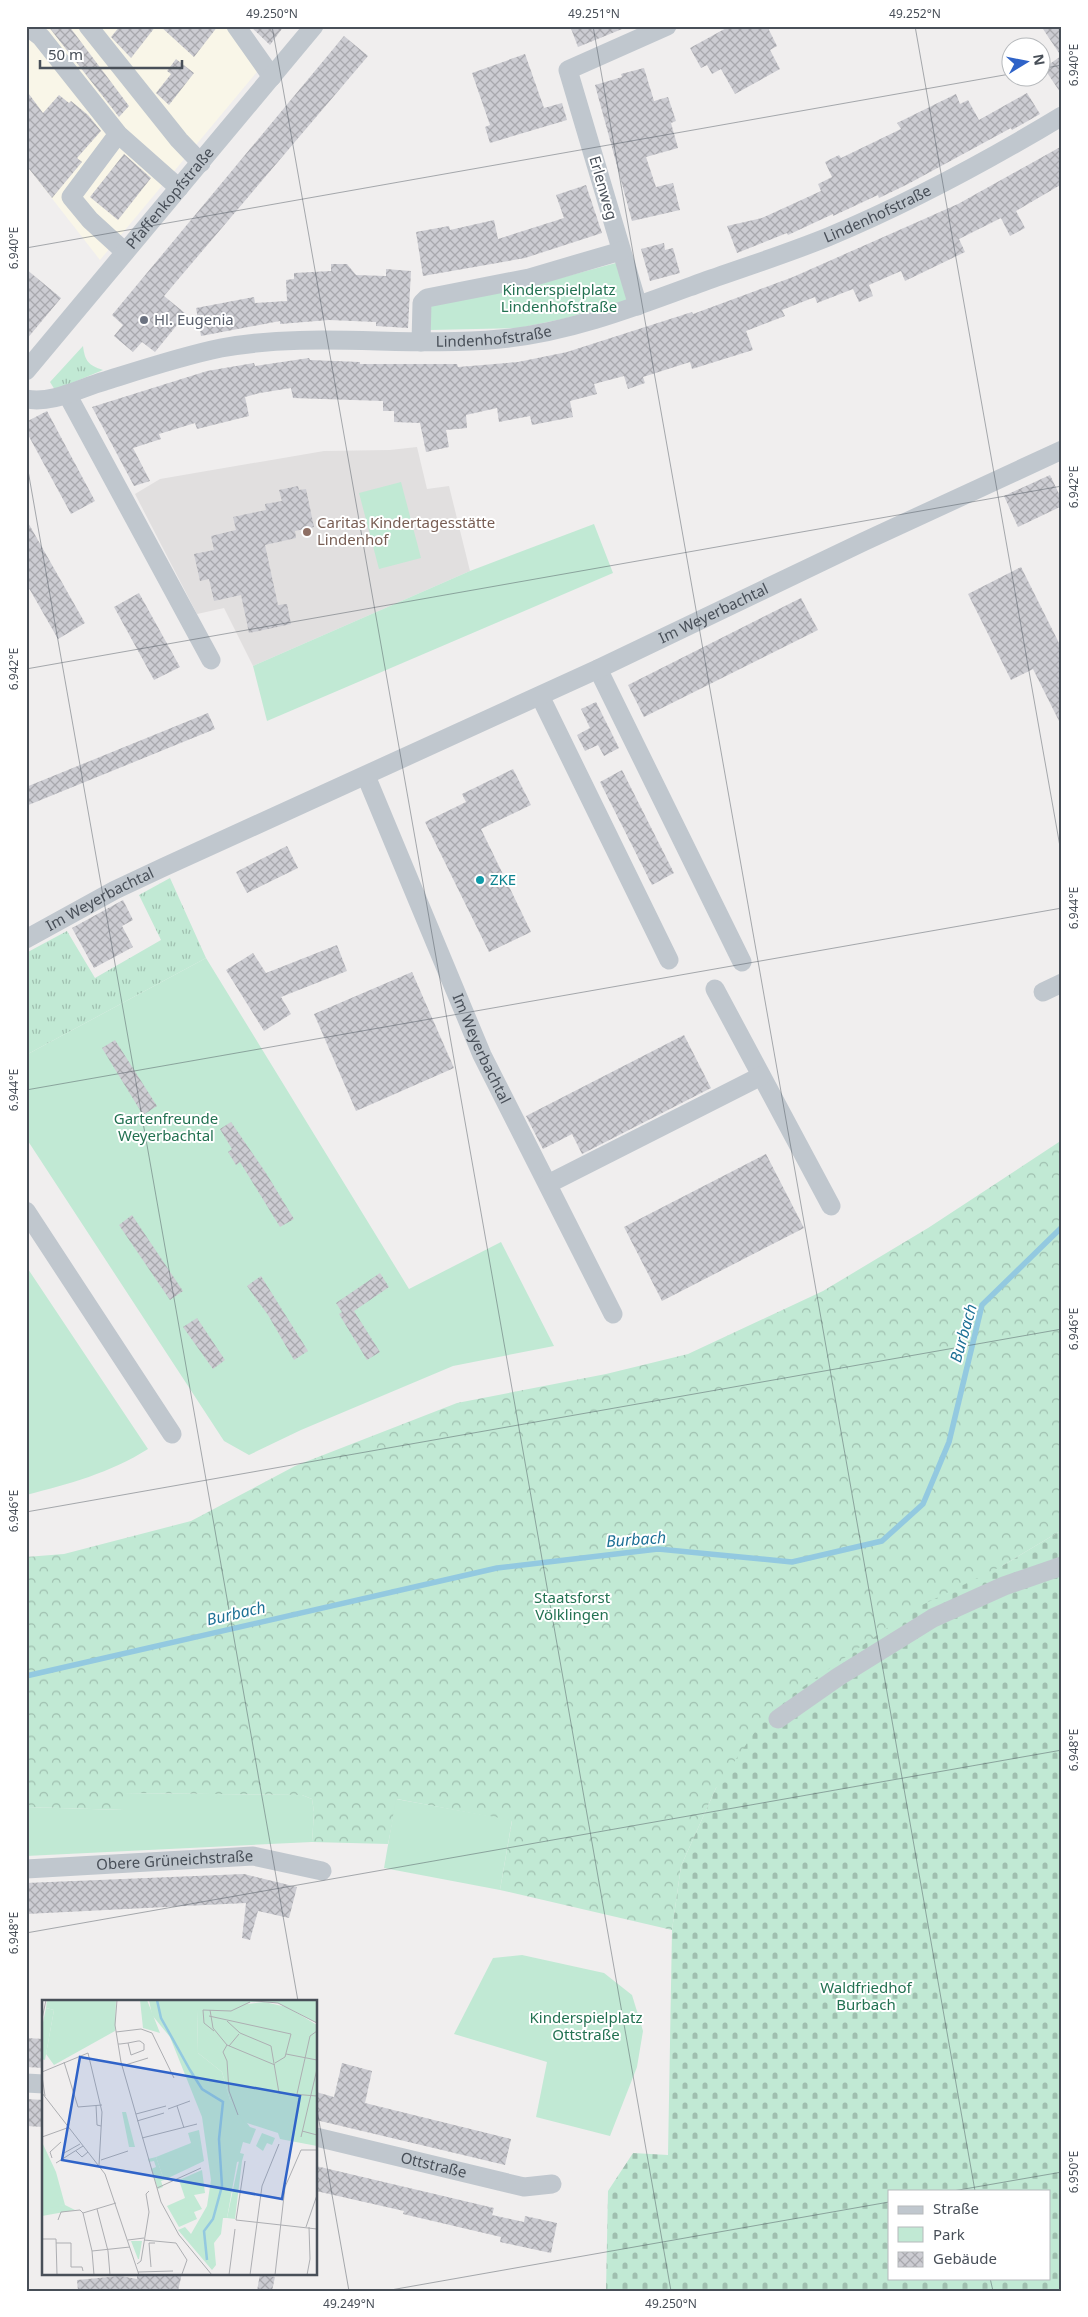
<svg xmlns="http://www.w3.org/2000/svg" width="1088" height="2317" viewBox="0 0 1088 2317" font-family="'Noto Sans',sans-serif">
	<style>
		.commercial { fill: #f9f6e8 }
		.education { fill: #e1dfdf }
		.grass { fill: url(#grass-tufts) }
		.forest { fill: url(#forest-crowns) }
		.cemetery { fill: url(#cemetery-stones); fill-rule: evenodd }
		.green { fill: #c1e9d4 }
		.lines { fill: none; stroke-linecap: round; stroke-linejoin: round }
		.stream { stroke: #93c9e0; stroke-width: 5.5 }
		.building { fill: url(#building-cross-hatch) }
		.minor { stroke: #c0c7ce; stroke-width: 19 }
		.ticks { fill: none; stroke: #484f58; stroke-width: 1; stroke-opacity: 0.45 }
		.worship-dot { fill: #6b7280; stroke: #fff; stroke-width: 2 }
		.education-dot { fill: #8d6e63; stroke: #fff; stroke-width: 2 }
		.culture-dot { fill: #0f9aa8; stroke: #fff; stroke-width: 2 }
		.labels { text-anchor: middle; stroke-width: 4; stroke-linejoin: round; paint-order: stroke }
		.street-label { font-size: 15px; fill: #484f58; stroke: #fff }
		.park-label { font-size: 15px; fill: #227151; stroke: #fff }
		.worship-label { font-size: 15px; fill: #5b616d; stroke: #fff; text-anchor: start }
		.education-label { font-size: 15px; fill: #785e54; stroke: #fff; text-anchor: start }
		.culture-label { font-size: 15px; fill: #0d838f; stroke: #fff; text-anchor: start }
		.water-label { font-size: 16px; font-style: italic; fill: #1e7196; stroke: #fff }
		.inset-river { fill: none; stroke: #93c9e0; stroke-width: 2.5 }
		.inset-road { fill: none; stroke: #adaeb2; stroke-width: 1 }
		.view { fill: #2f63c8; fill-opacity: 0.15; stroke: #2f63c8; stroke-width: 2.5 }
		.inset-edge { fill: none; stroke: #484f58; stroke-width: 2.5 }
		.neatline { fill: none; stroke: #484f58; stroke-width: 2 }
		.ticks-label { font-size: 12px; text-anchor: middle; fill: #484f58 }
	</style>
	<defs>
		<pattern id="grass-tufts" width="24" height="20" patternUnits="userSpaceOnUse" patternTransform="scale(1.25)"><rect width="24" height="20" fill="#c1e9d4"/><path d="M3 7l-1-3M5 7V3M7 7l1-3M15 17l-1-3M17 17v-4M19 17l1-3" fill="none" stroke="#9fbfaf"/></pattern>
		<pattern id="forest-crowns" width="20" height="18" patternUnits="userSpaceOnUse" patternTransform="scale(1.25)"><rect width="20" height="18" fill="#c1e9d4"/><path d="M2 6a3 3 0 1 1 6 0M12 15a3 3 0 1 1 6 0" fill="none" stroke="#9fbfaf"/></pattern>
		<pattern id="cemetery-stones" width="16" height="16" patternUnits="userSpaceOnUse" patternTransform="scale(1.25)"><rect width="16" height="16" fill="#c1e9d4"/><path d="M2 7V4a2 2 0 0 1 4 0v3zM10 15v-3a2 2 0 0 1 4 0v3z" fill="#9fbfaf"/></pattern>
		<pattern id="building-cross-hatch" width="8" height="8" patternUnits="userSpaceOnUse" patternTransform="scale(1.25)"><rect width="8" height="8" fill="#ccccd2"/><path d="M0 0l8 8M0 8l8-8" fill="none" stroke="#a8a8ad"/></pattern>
	</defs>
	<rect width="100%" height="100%" fill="#f0eeee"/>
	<path class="commercial" d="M26,26H244L266,61L100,260L26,165Z"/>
	<path class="education" d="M417,447L427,489L449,486L470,571L253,666L224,608L197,614L135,494L160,479L324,451L390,450Z"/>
	<path class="grass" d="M83,346C85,361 88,365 103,370L55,390L50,382Z
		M170,878L206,958L26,1055V953L67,931L95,978L161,940L139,895Z"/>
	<path class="forest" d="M1062,1140V1530L1002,1566L716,1788L681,1866L672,1930L500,1890L512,1821L397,1799L388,1844L312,1842L314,1812L312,1799L302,1795L123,1793L124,1810L26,1807V1557L64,1554L191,1521L295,1466L457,1403L606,1374L688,1354L823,1291L928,1228Z"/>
	<path class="cemetery" d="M1062,1530V2291H606L608,2191L633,2153L668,2155L672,1930L681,1866L716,1788L770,1710L916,1608L1002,1566ZM889,2191H1049V2278H889Z"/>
	<path class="green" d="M616,263L627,300L567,318L519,328L430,330L428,315L432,305L530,286Z
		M401,482L421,558L379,569L359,493Z
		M594,524L613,573L267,721L253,666L470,571Z
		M206,958L409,1289L501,1242L554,1346L453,1366L301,1430L249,1455L224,1441L26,1138V1055Z
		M26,1266L148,1449C110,1473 69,1484 26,1495Z
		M123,1793L302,1795L312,1799L314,1812L312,1842L26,1856V1807L123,1810Z
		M396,1799L512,1820L500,1890L384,1868Z
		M522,1955L604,1973L632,1995L643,2031L637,2067L610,2136L536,2117L547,2062L454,2034L493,1958Z"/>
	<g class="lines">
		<path class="stream" d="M26,1676L497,1568L658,1549L792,1562L882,1541L923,1504L949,1442L982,1305L1062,1227"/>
	</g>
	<path class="building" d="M48,26H69L129,106L119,117Z
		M120,26H156L131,58L111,37Z
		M160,26H218L194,57Z
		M250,26H284L270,45Z
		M570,26H627V27L578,47Z
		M730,26H767L777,46L770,50L780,69L735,94L721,69L712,74L707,65L701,68L690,48Z
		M1041,26H1062V95L1044,68L1061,56Z
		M344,36L368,56L164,296L186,314L155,352L142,342L133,352L114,336L123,325L112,315Z
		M525,54L544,108L562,103L567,120L490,143L485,127L490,125L472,73Z
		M176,59L194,73L169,105L156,93L171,74L167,71Z
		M644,68L654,101L668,97L676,121L671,123L678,148L646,157L656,187L673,183L680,210L632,221L595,85L622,77L621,74Z
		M26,90L43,113L59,95L69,103L71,101L88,115L101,131L77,158L82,162L52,198L26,165Z
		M1027,93L1040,114L1012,130L1011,128L908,184L879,198L878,195L833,216V214L788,235L787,233L737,253L727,226L762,218L821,191L818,184L832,177L825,162L839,155L841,158L901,129L897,123L956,94L960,104L968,100L979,120Z
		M1062,146V184L1016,211L1025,228L1010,236L1001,218L959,239L965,252L905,281L901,271L869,285L873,296L859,302L853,289L817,303L815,297L782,310L785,316L746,331L753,350L692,369L690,362L643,377L645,383L628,389L624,376L594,384L597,394L570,401L573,417L532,425L530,416L499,422L497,408L466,415L467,428L446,430L449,447L426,452L420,423L394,422V411H383V401L293,398L291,388L260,393L245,397L249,416L197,429L195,423L159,434L161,439L133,448L150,481L134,486L92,407L207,371L254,363L255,366L309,358L310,360L360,362V364H457L458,367L518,362L567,352L692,312L693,314L793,277L958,204Z
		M124,154L151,178L118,220L90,197Z
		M586,185L602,233L525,258L423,276L416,232L449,226L450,230L494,220L498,239L564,218L556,195Z
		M664,243L665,250L673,248L680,273L650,281L641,249Z
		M331,264H347L356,275L386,276V269L411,271L408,328L376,326V322L329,320L280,324V321L201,336L196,308L254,297L255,303L287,301L286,280L294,279V273L331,271Z
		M26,269L61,298L26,340Z
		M47,411L95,501L71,514L26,431V422Z
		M1050,475L1062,500V506L1018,527L1004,496Z
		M298,486L299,490L306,489L314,527L295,531L296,538L265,545L278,605L287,604L291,624L249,633L241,595L214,601L209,579L200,581L194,554L214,550L211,536L236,530L233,517L266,510L265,504L282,501L279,490Z
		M26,519L85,623L58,639L26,583Z
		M1021,567L1062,649V727L1033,669L1011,680L968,594Z
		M139,593L180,667L154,680L114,607Z
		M801,598L818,630L644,717L628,685Z
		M596,702L619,748L604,756L598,745L585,751L577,735L590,728L581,709Z
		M208,713L215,729L26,806V787Z
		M513,769L531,805L481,829L531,932L489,952L425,822L466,802L462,794Z
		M622,770L674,873L652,885L600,782Z
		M287,846L298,868L247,893L236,872Z
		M123,900L133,920L122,926L133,947L94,968L72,928Z
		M337,945L347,971L281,997L291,1014L264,1031L226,970L253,953L266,973Z
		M412,972L454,1068L356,1111L314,1014Z
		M684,1035L711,1088L582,1154L572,1134L543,1149L526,1116Z
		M115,1040L157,1106L143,1115L102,1048Z
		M231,1122L266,1173L294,1219L280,1227L240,1162L236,1165L228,1152L232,1149L220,1129Z
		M766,1154L804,1228L662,1301L624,1227Z
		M132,1215L183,1291L170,1300L119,1225Z
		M380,1273L389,1287L354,1311L380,1352L367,1360L339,1314L342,1312L336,1303Z
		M261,1276L308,1351L294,1360L268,1315L247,1286Z
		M197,1318L225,1360L213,1369L183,1327Z
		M244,1874L297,1887L289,1918L258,1911L250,1940L242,1938L246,1903L26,1914V1883Z
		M26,2038L44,2039V2068L26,2067Z
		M342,2063L372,2071L365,2103L511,2139L505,2165L316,2120V2092L334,2097Z
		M26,2099L44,2100V2127L26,2126Z
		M316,2166L494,2208L492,2215L524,2222L525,2216L557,2223L551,2253L500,2242L501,2237L403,2214L404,2211L316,2191Z
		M137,2273H182L178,2291H78L77,2280L120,2276L137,2279Z
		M260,2274L275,2277L272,2291H257Z"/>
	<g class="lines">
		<g class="minor">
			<path d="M27,26L41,37L118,134L179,188"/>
			<path d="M88,26L179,140L201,163"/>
			<path d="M236,26L272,77"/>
			<path d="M118,134L71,197L90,220L125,252"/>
			<path d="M638,306L568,70L667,26"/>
			<path d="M421,342L422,303L427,298L529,278L621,251"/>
			<path id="s1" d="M26,371L314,26"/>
			<path d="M67,394L211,660"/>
			<path id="s2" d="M26,399C54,404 79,388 105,381C143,369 182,356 221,348C313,331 407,348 500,339C568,333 635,307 700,283C742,268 786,254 828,237C907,204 989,160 1062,116"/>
			<path d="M598,669L742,962"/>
			<path d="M540,696L669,960"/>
			<path id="s3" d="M366,776L482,1055L613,1314"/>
			<path id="s4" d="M26,939L115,890L164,867L598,669L863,542L1062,450"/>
			<path d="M715,989L831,1206"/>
			<path d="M1043,992L1062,983"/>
			<path d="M548,1184L761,1076"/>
			<path d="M26,1211L172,1434"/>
			<path d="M778,1719L838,1677L933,1618L1004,1586L1062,1566"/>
			<path id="s5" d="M26,1869L253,1856L322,1871"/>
			<path d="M26,2083L44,2084"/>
			<path id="s6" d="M316,2137L524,2187L552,2184"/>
		</g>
	</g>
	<path class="ticks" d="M272,26L671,2291M593,26L975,2191M915,26L1062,858M1040,69L1062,65M26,248L1010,74M26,459L298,2001M26,669L1062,486M26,1090L1062,908M26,1512L1062,1329M26,1933L1062,1750M316,2104L349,2291M953,2191L1062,2172M990,2278L993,2291M26,2284L27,2291M385,2291L889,2202"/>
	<circle class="worship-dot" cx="144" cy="320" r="5"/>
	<circle class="education-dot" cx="307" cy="532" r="5"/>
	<circle class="culture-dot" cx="480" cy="880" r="5"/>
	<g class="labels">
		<g class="street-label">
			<text transform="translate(603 188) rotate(74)" y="5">Erlenweg</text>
			<text dy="5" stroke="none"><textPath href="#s1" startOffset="225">Pfaffenkopfstraße</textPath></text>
			<text dy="5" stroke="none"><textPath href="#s2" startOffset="881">Lindenhofstraße</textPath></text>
			<text dy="5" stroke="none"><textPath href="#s2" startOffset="476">Lindenhofstraße</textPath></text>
			<text dy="5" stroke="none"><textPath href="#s4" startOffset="761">Im Weyerbachtal</textPath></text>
			<text dy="5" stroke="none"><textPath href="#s4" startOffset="84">Im Weyerbachtal</textPath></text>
			<text dy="5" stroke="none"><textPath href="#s3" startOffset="296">Im Weyerbachtal</textPath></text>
			<text dy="5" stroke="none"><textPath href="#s5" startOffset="149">Obere Grüneichstraße</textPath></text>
			<text dy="5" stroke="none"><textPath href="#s6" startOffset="121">Ottstraße</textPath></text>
		</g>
		<g class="park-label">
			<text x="559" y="295">Kinderspielplatz<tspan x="559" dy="17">Lindenhofstraße</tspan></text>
			<text x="166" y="1124">Gartenfreunde<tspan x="166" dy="17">Weyerbachtal</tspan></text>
			<text x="572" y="1603">Staatsforst<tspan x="572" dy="17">Völklingen</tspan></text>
			<text x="866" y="1993">Waldfriedhof<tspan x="866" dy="17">Burbach</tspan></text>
			<text x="586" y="2023">Kinderspielplatz<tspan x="586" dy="17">Ottstraße</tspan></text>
		</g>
		<g class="worship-label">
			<text x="154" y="325">Hl. Eugenia</text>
		</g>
		<g class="education-label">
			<text x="317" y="528">Caritas Kindertagesstätte<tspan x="317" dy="17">Lindenhof</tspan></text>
		</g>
		<g class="culture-label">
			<text x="490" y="885">ZKE</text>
		</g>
		<g class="water-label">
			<text transform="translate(963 1333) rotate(-74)" y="6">Burbach</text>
			<text transform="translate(636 1539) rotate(-4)" y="6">Burbach</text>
			<text transform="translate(236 1613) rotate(-13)" y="6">Burbach</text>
		</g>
	</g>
	<g transform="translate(42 2000)">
		<rect width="275" height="275" fill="#f0eeee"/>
		<path d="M98,0H105L118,33L101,28ZM114,157L122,180L119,181L121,187L116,189L109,169L114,167L112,161L107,162L106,159Z" fill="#c1e9d4"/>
		<path d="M5,0H74L73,31L12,65L4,54L12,10L4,8ZM107,0H275V23L236,3L209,2L189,11L155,10L156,53L180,72L188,100L208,127L214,129L208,144L201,142L198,153L202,154L200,161L195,162L185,218H181L179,234L172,243L174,265L170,270L136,230L143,227L149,234L165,206L169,180L160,117L128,37L110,15ZM23,205L33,210L0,216V206Z" fill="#c1e9d4"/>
		<path d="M222,2L245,7L275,25V146L238,139L236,133L202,122L188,100L180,72L156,53L155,10Z" fill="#c1e9d4"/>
		<path d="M4,8L12,10L3,60L0,59V27ZM80,112H84L93,147H87ZM157,130L162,161L122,180L114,157L149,143L146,133ZM220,133L233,138L230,145L225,143L221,151L214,146ZM0,142L14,172L23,205L2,209L0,206ZM197,161H200L193,219L185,218ZM160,170L163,193L152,195L160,209L152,212L155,219L137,227L125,206L143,198L137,180ZM89,241H100L97,259H96Z" fill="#c1e9d4"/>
		<path class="inset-river" d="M115,0L119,18L148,70L160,89L181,102L177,139L180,186L171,219L162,231L165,260"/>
		<path class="inset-road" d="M75,0L73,25L79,62L119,202L137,235L170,275M203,0L236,3L275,23M168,10L171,28L185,45L233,65M167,16L249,34L243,57L233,63M0,19L4,0M185,21L198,33L229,46L237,93L275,96M172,31L162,23L161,10L189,11L208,2M74,32L99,29L110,33L132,78M76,44H78L86,43L96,41H98L102,44V50L89,55L86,43M185,45L181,52L185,61L187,91L196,115M187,46L197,34M244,54L275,60M22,62L36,107L60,105M80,66L106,58M0,72L46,53L60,112L57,165M0,76L3,96M0,93L63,174L97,275M255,94L268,36L275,31M54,105L55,125L59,126M135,106L142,128M126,109L148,101M94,114L124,106M95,121L122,113M260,131L275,135M0,137L25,128M259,137L275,69M100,138L155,124M34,151L40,157L46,152M22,153L38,144M10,158L8,152L19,142M59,160L86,151M203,161L194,220L275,229M14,163L41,146M115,188L159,168M55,209L66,251L68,275M41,213L50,251L52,275M16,220L19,212L38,210L41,213L74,203M264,227L275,195M0,239H14L15,275M86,240L102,238M102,240L134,243L145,260L140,274M14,243H29V267H40L41,271M50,251L88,247M95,264L99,261L107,212L104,194L107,191M109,267L107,243H113M96,272L131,271M187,275L193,229M208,275L220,186L237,144M233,275L243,187L259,150H275M265,275L268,259L267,227"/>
		<path class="view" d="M38,57L258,96L240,199L20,160Z"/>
		<rect width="275" height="275" class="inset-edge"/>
	</g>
	<rect width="1088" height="2317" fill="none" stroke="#ffffff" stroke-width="55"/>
	<rect x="888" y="2190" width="162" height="90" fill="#ffffff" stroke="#b6b9bc"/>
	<rect x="898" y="2206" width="25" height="8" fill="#c0c7ce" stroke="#b6b9bc"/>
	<text x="933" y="2214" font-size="15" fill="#484f58">Straße</text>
	<rect x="898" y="2227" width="25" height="15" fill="#c1e9d4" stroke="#b6b9bc"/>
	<text x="933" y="2240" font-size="15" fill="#484f58">Park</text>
	<rect x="898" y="2252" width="25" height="15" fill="url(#building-cross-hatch)" stroke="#b6b9bc"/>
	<text x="933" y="2264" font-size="15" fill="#484f58">Gebäude</text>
	<g transform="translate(1026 62) rotate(80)"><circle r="24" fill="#ffffff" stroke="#b6b9bc"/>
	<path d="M0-4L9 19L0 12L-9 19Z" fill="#2f63c8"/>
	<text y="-8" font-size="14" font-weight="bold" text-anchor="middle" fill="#484f58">N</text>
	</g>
	<path d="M40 60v8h142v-8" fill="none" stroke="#484f58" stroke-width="2.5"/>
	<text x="48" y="60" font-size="15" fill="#484f58" stroke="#ffffff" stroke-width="4" paint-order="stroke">50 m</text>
	<rect x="28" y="28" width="1032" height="2262" class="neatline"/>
	<g class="ticks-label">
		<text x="272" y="18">49.250°N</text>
		<text x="594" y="18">49.251°N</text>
		<text x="915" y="18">49.252°N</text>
		<text transform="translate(1074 65) rotate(-90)" y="4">6.940°E</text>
		<text transform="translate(14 248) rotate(-90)" y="4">6.940°E</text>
		<text transform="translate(1074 487) rotate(-90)" y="4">6.942°E</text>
		<text transform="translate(14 669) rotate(-90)" y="4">6.942°E</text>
		<text transform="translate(1074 908) rotate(-90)" y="4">6.944°E</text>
		<text transform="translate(14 1090) rotate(-90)" y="4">6.944°E</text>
		<text transform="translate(1074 1329) rotate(-90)" y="4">6.946°E</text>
		<text transform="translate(14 1511) rotate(-90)" y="4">6.946°E</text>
		<text transform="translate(1074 1750) rotate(-90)" y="4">6.948°E</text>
		<text transform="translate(14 1933) rotate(-90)" y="4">6.948°E</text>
		<text transform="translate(1074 2172) rotate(-90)" y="4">6.950°E</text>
		<text x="349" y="2308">49.249°N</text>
		<text x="671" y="2308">49.250°N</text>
	</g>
</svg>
